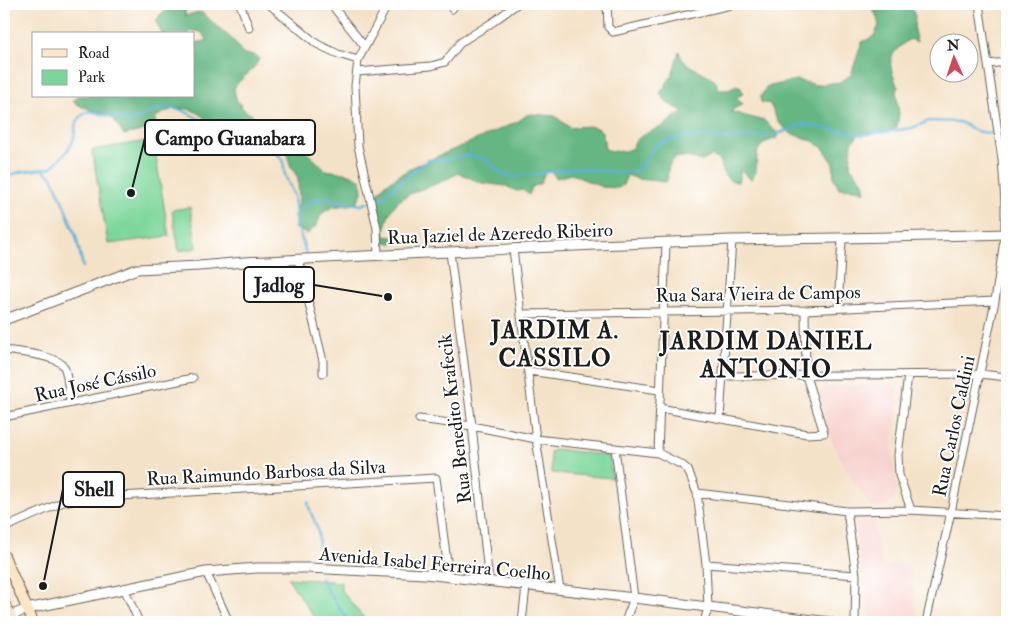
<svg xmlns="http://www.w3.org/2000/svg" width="1011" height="626" viewBox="0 0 1011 626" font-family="'IM FELL Double Pica',serif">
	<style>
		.built { fill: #f7d0cc }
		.green { fill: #7cd59a; stroke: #4c785b }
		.forest { fill: #65b682; stroke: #40694f }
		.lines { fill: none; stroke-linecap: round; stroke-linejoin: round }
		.stream { stroke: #5bb1d7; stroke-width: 2.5 }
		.minor-casing { stroke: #686158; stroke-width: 9 }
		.tertiary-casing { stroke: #686158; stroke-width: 11 }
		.secondary-casing { stroke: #686158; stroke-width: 12 }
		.minor { stroke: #fff; stroke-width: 7 }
		.tertiary { stroke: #fff; stroke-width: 9 }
		.secondary { stroke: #fde5c5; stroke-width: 10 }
		.labels { text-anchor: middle; stroke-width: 4; stroke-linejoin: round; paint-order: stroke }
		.street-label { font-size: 19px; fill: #1c1c1c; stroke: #fff }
		.district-label { font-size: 24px; font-weight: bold; letter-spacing: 1px; fill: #1c1c1c; stroke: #fff }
		.leader { fill: none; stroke: #1c1c1c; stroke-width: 2 }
		.callout-dot { fill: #1c1c1c; stroke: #fff; stroke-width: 2 }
		.callout { fill: #fff; stroke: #1c1c1c; stroke-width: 2 }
		.callout-label { font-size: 20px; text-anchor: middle; font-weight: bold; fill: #1c1c1c }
	</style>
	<rect width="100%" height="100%" fill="#fff"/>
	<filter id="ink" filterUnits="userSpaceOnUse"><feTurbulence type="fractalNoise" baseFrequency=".02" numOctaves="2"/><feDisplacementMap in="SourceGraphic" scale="10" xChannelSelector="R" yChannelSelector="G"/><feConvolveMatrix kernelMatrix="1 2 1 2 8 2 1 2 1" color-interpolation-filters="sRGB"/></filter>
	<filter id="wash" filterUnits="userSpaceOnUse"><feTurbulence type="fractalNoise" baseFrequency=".0096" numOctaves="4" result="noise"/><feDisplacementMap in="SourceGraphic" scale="20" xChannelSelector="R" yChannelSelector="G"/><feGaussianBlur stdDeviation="1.12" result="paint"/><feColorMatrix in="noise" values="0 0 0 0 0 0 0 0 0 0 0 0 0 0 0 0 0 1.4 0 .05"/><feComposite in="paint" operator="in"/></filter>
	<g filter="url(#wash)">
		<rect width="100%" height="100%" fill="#f4e2c8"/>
		<path class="built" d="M892,384L897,389L898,402L892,448L897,489L894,500L888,506L871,507L845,467L828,433L820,393L825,388Z
			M873,521L881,566L909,564L918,622L870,621L856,536L857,523Z"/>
		<path class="green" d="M153,140L169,236L108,244L92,150Z
			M190,207L197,248L179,251L172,210Z
			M556,449L603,455L610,458L612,478L552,473L550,452Z
			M288,578L341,582V590L367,622H317Z"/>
		<path class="forest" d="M177,4H186L185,16L198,12L202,13L234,41L243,54L254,55L259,58C257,69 240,78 234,88L236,99L244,110L294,141L326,170L350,174L361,180L362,193L356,204L332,207L321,214L317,225L307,234L295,228V215L299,204L298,178L291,167L286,151C274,154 270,147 260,144C257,143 252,145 248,144C240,144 230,138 223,135C210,128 212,124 203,117C188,104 172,107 156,117L154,130L149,129L124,135C120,130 117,123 113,119C102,109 84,111 73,101L78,96H194V43L206,41L207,39L201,32L193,31L187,34H162L156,21L161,14Z
			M861,4H912V9L915,16L914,31L917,42L910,39C885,56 888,63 898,88L896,90L899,114L897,127L886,132L860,133L852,142L850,166L863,182L865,192L857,189L839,188L834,178L833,162L823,148L813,141L790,133L778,122L770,104L761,102L760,97L767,87L796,80L816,85L840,82L851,75L862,42L873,37L879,26C877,15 874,6 861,4Z
			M679,51C682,69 707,70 716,82C717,84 717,87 718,90H728L737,86L741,88L743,94L736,98L743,104L732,110V112C741,114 756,120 764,120L770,127L779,134L777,138C745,147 764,162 752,179H750L741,170L738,182L731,181L725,176L719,160L712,156L702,161C689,157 672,151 668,170C667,176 669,178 666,182L638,179L627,175L623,185L618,188L602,187L571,174L556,178L552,172L547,171L544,174L541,183L532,187L529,195L523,190L517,191L506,186L482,183L459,173C450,177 440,183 431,186C400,196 388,203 384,236L399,238L404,241L399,243H390L385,242L382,239L378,213V193L387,183L413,167L517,122L527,115L532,114L555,116L570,128C578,127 597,123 602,132C604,137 604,144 605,149C614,152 624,153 632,148C636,134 653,132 665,125C671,121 675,115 682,113L681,110L667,103L660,93L672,76Z"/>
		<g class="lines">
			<path class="stream" d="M42,169L52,177L60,195L76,236L83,267
				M4,177L20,172L51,168C63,155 77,145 75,125L81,116L89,111L130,121L143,117L153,110L169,108L182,110L207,123L224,136L244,144L272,149L283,160L285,175L294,196L297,223L306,254
				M296,211L308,205L315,198L322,200L328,197L333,200L361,205L383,197L396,185L428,160H446L469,155L487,160L497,171L512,177L576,168L625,173L638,170L657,144L673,139L697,136L723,139L773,136L803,124L863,135L912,128L929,121L960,122L976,131L1000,135L1007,134
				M308,502C309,511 313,516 316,525C319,532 319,541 318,549
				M321,578L326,588L349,622"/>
		</g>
	</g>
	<g filter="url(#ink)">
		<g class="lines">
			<defs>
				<path id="minor" d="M240,4L249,28
					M269,4L317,44L338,54L358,60
					M331,4L365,47
					M607,4L608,27L613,32L735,4
					M452,9L456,4
					M988,64L1007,62
					M357,72L431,66L445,62L461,42L493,22L517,4
					M513,249L536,439L560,590
					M450,252L472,426L489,582
					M378,255L377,228L358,146L355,86L358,60L388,4
					M298,259L323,361V373
					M838,308L842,239
					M522,314L805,310L995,301
					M4,350C17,352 58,355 64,367C68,375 69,393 70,403
					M529,371L659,390
					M908,375L898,455L899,475L911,510
					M723,376L980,374L1007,377
					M659,408L807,434L824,433L806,376L805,310
					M4,417L193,378
					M720,418L732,240
					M419,419L472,426L536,439L658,453L682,465L688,470L697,493L706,564L708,608L704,622
					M615,448L634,598L625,622
					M658,453L666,243
					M697,493L847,511L911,510L1007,516
					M847,511L856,575L855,622
					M4,528L63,502L84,498L436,478L449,577
					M706,564L856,575
					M206,572L229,622
					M124,588L139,622
					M522,622L526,587
					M926,622L951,512L995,301L1005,234V203L1002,159L979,4
					M1006,622L1007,618"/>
				<path id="tertiary" d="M4,320L137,269L199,266L244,262C406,254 568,245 731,240C823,238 915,237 1007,234
					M10,616L27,609L206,572L257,568H308L425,574L634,598L830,622"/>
				<path id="secondary" d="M4,556L33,622
					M4,603L13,622"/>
			</defs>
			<use href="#minor" class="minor-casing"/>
			<use href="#tertiary" class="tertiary-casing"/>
			<use href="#secondary" class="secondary-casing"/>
			<use href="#minor" class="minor"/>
			<use href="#tertiary" class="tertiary"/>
			<use href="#secondary" class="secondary"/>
		</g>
	</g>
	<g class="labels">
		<g class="street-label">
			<text transform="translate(500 233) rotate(-2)" y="7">Rua Jaziel de Azeredo Ribeiro</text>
			<text transform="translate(758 293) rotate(-1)" y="7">Rua Sara Vieira de Campos</text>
			<text transform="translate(95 382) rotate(-12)" y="7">Rua José Cássilo</text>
			<text transform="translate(454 419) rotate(-97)" y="7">Rua Benedito Krafecik</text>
			<text transform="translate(953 426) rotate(-78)" y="7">Rua Carlos Caldini</text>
			<text transform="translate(266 472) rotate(-3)" y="7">Rua Raimundo Barbosa da Silva</text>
			<text transform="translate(435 563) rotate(5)" y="7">Avenida Isabel Ferreira Coelho</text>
		</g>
		<g class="district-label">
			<text x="555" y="338">JARDIM A.<tspan x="555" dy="28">CASSILO</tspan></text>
			<text x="766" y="349">JARDIM DANIEL<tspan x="766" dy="28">ANTONIO</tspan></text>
		</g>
	</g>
	<path class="leader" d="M131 193L145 138M388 297L314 285M43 586L63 489"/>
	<g class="callout-dot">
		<circle cx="131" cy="193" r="5"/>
		<circle cx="388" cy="297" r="5"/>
		<circle cx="43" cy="586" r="5"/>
	</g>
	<g class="callout">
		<rect x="145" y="120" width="170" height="35" rx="5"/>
		<rect x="244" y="267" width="70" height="35" rx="5"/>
		<rect x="63" y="472" width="61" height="35" rx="5"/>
	</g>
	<g class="callout-label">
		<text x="230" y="145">Campo Guanabara</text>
		<text x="279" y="292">Jadlog</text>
		<text x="94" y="496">Shell</text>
	</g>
	<rect width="1011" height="626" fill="none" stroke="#fff" stroke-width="20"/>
	<rect x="32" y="32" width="162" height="65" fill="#ffffff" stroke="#a4a4a4"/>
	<rect x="42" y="49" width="25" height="8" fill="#fde5c5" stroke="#a4a4a4"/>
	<text x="78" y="58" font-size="15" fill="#1c1c1c">Road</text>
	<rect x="42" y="70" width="25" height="15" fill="#7cd59a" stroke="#a4a4a4"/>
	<text x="78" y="82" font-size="15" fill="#1c1c1c">Park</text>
	<g transform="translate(954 58) rotate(357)"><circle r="24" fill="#ffffff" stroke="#a4a4a4"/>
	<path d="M0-4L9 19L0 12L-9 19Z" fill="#d1495b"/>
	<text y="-8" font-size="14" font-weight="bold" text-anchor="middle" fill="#1c1c1c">N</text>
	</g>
</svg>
